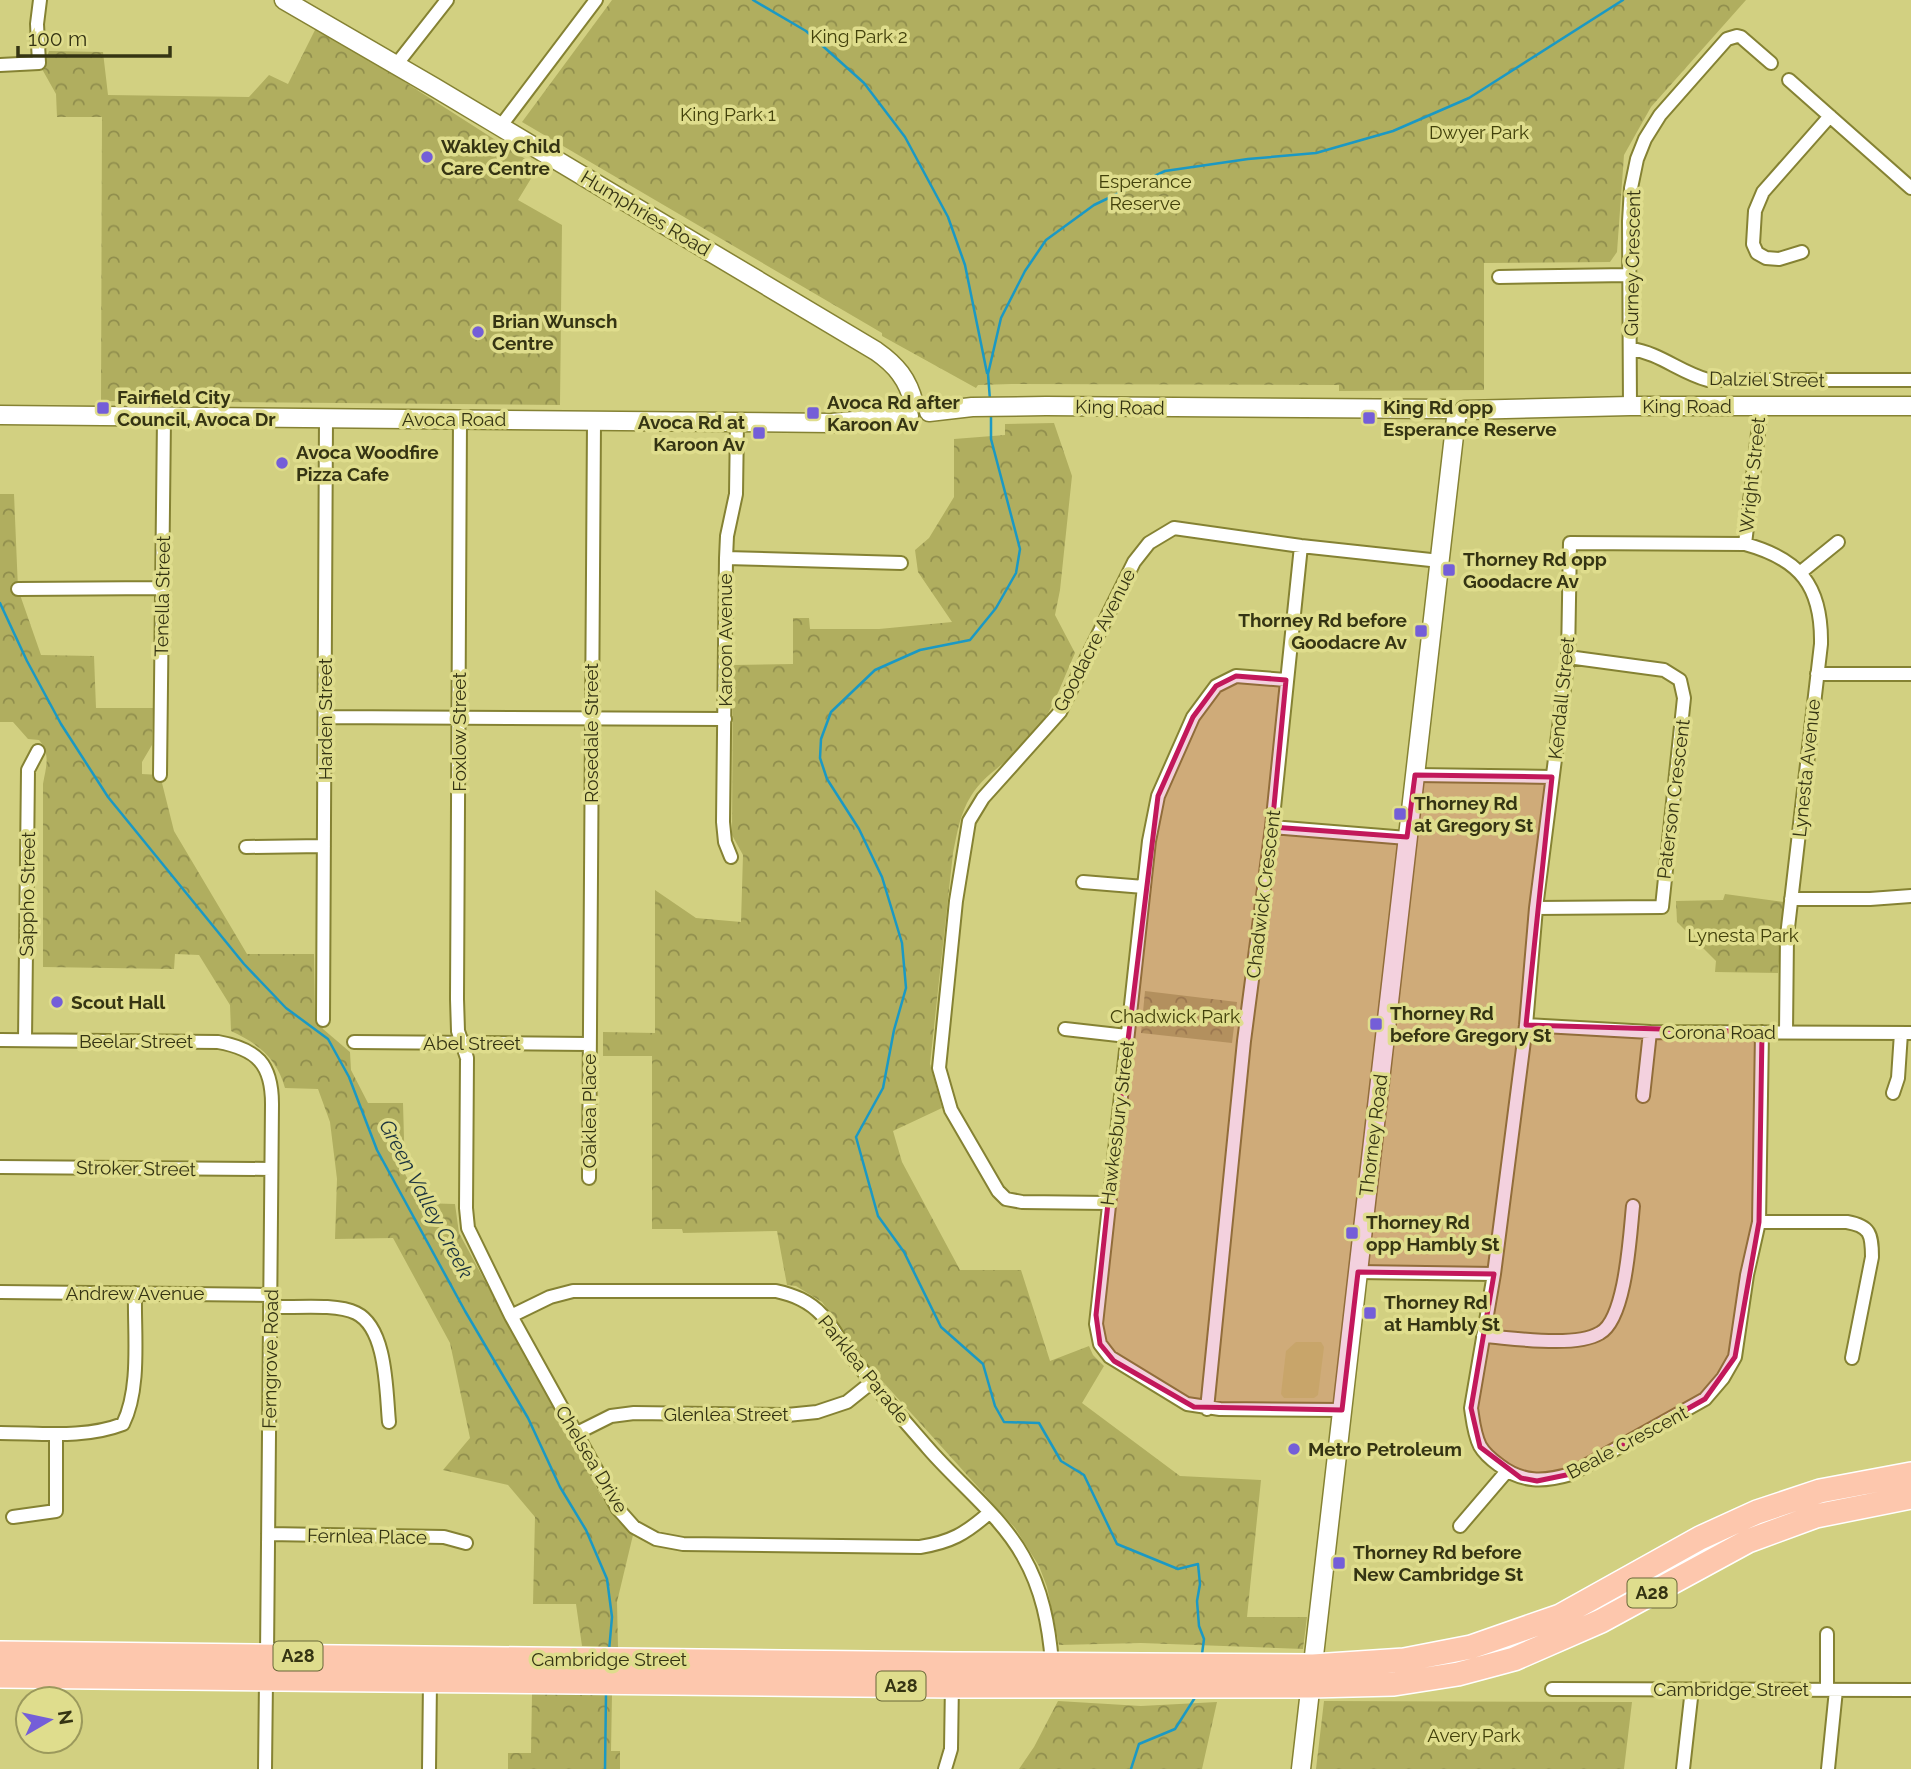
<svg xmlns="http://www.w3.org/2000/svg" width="1911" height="1769" viewBox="0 0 1911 1769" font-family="Raleway,sans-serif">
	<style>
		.built { fill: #cac86f }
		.park { fill: url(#park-crowns) }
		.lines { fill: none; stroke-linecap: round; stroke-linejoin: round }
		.stream { stroke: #1b99c4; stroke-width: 2.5 }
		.street-casing { stroke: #858233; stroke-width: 16 }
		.secondary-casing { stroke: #858233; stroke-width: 21 }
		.highway-casing { stroke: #fff; stroke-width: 26 }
		.street { stroke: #fff; stroke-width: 12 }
		.secondary { stroke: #fff; stroke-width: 18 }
		.highway { stroke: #fdc7ad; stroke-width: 23 }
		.marked { fill: #c2185b; fill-opacity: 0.2; stroke: #c2185b; stroke-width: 5; stroke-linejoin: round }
		.poi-dot { fill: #745ed8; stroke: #dfdd8d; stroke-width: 2.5 }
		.labels { text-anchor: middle; stroke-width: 7; stroke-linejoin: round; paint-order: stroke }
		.shield { fill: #dfdd8d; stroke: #686738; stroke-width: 2 }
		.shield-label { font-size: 18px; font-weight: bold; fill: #353413 }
		.park-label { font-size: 19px; fill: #42410b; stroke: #dfdd8d }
		.poi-label { font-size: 19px; font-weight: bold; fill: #353413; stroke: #dfdd8d; text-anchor: start }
		.street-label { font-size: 19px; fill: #353413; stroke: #dfdd8d }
		.water-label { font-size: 21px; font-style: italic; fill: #1c343f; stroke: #dfdd8d }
	</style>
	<defs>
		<pattern id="park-crowns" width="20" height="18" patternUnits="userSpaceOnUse" patternTransform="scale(1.75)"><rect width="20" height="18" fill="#b0ae5f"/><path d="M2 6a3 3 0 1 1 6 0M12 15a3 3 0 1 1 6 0" fill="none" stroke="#908e4d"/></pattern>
	</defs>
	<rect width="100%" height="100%" fill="#d2d081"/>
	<path class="built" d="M1296,1342H1321L1324,1347L1318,1395L1314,1398H1284L1281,1394L1286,1351Z"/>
	<path class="park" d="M612,0H1746L1651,107L1624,155L1617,252L1610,262L1484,263V390L1339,391V385L1012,384L978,385L976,388L882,336V333L522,122Z
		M317,26L538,167L518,200L562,225L560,405L101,401L102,117H57L56,94L42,69L49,51L103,52L108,95L249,97L269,75L288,84Z
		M1054,423L1072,476L1060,590L1055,615L1075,653C1064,677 1055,704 1040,727C1023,755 988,768 971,796C960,813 957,834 953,853L930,1064L942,1108L893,1131L902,1162L960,1270H1021L1050,1361L1089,1346L1093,1355L1104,1366L1082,1403L1180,1476L1261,1480L1247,1617H1307L1303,1649L1141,1643L1059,1645L1047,1587L1039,1566L1015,1528L864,1361L822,1302L796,1286L787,1285L777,1231L683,1233L682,1229H652V1056H603V1032L655,1033V890L696,918L741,922L743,855L732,835L733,665L793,664V618H809L810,629H879L952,622L918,572L915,550L929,538L954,497V439L1005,435V424Z
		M0,494H14L18,589L41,655L94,656L96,708H153L152,745L142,762V774L160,775L174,831L247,954H314L315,1013L323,1029L350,1052L351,1070L368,1103H403L405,1174L421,1203L455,1204L459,1233L601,1496L617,1520L633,1535L617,1602L618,1647L582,1646L576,1604H533L535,1517L508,1485L443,1470L470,1438L450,1343L393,1238L335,1239L337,1179L330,1122L318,1089L285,1088C277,1058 257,1043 231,1031L230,1005L199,955L175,954L174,969L43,967V784C46,767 51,754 39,740L28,739L13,722H0Z
		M1725,894L1784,902L1778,973L1715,972L1716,961L1677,922L1676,901L1723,900Z
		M1145,991L1237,1002L1232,1043L1141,1033Z
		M532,1694H612L611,1751H620V1769H508V1753H531Z
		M1058,1701L1141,1706L1217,1702L1202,1769H1019L1034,1747Z
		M1324,1701L1632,1702L1624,1769H1316Z"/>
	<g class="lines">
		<path class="stream" d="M753,0L806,31L864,83L905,137L948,217L965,265L987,373
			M990,400L988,374L1001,318L1025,271L1046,240L1094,205L1165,171L1248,159L1316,153L1393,131L1469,98L1623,0
			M991,413V439L1020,549L1016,573L996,608L970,640L920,650L875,670L831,712L821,739L820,758L827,779L859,829L882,877L902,943L906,988L894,1030L883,1088L856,1137L878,1216L904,1252L941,1327L983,1364L995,1406L1004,1422L1039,1423L1061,1461L1084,1475L1117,1544L1178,1569L1198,1564L1200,1584L1197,1601L1199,1626L1204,1639L1202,1654
			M0,603L27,661L61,724L108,797L244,964L286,1008L328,1039L349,1077L377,1150L465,1311L528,1418L560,1487L586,1530L607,1579L612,1617L609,1651
			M605,1769L606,1693
			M1131,1769L1139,1744L1175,1729L1196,1696"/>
		<defs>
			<path id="street" d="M0,65L39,63L37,24L40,0
				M396,65L447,0
				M1789,80L1911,188
				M500,127L596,0
				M1802,252L1779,259L1766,258L1757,253L1753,244L1755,211L1763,192L1830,116
				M1499,277L1629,275
				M1631,349C1660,353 1679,372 1708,380H1911
				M1630,406L1629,221L1631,188L1637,159L1645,139L1660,115L1727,39L1737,36L1741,37L1771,63
				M460,419L457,999L458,1031L467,1058L466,1208L468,1228L511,1316L618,1509L634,1527L656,1539L683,1544L920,1547C951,1542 965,1534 989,1513
				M1745,544L1759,425V406
				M726,558L901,563
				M1801,572L1838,542
				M18,589L162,588
				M1817,674H1911
				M1286,680L1236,676L1216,686L1193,717L1158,796L1149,841L1096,1324L1100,1344L1110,1357L1187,1404L1220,1409L1342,1410
				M325,717L725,719
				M160,775L164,418
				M1415,775L1552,777
				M1272,827L1407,838
				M246,847L324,846
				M731,857L725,842L723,822L726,558L727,536L736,494L737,422
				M1083,882L1144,887
				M1791,899H1870L1911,896
				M1536,908L1662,907L1684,698L1680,680L1664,670L1568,657
				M323,1020L326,418
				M1526,1025L1650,1032L1911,1033
				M1065,1029L1127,1036
				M1762,1032L1759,1222L1747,1275L1735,1357L1723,1378L1705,1399L1571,1474C1544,1482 1522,1483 1499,1465C1492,1460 1484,1453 1480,1446C1474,1434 1473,1421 1471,1408L1494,1274L1526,1025L1536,908L1568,657L1570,543L1745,544C1800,559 1822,586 1821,644L1787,936L1786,1032
				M0,1040L218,1042C257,1049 272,1064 272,1104L267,1655
				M25,1040L28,770L38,751
				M354,1042L589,1044
				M1893,1093L1898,1078L1901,1033
				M1643,1096L1650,1032
				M0,1167L271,1169
				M589,1178L594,422
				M1108,1203L1022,1202L1006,1199L998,1191L951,1110L939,1068L956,901L969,821L983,798L1060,712L1134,562L1149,543L1174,528L1301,546L1440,561
				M1759,1222H1847C1870,1226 1872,1234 1872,1257L1852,1358
				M1358,1272L1494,1274
				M0,1292L270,1295
				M270,1307C293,1308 336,1303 356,1313C387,1328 386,1391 389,1422
				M511,1316L550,1297L573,1291H776C794,1295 809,1301 822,1315C833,1326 840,1342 850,1354C874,1387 902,1418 928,1448C958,1483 1001,1516 1023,1556C1042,1589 1049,1625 1052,1663L1056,1667
				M1483,1336C1513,1338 1575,1348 1600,1333C1626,1319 1630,1234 1633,1206
				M1207,1409L1244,1041L1272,827L1301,546
				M0,1433C41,1433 84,1439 123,1424C141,1388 134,1333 135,1293
				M575,1434L611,1416L634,1413L787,1415L817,1412L847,1402L872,1382
				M13,1517L56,1511V1434
				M1460,1526L1507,1471
				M268,1534L444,1537L466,1543
				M1827,1634V1690
				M1552,1689L1911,1690
				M265,1769L266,1680
				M429,1769L430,1681
				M945,1769L951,1749L952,1682
				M1683,1769L1692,1689
				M1828,1769L1836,1690"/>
			<path id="secondary" d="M284,0L434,87L876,351C896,365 908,379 914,404
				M1464,410L1630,406H1911
				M929,412L972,407L1046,406L1446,409
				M0,415L832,423L909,416
				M1301,1769L1456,418"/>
			<path id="highway" d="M0,1653L953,1664L1313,1666L1404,1660L1471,1647L1560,1616L1700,1538L1757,1512L1820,1491L1911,1474
				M0,1676L952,1686H1311L1394,1684L1458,1674L1514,1659L1601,1621L1748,1541L1816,1516L1911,1497"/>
		</defs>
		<use href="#street" class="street-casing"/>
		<use href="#secondary" class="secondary-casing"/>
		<use href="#highway" class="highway-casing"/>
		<use href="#street" class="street"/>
		<use href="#secondary" class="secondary"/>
		<use href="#highway" class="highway"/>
	</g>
	<path class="marked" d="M1236,676L1286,680L1272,827L1407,837L1415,775L1552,777L1526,1025L1762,1032L1759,1222L1735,1357L1705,1399L1571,1474L1537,1481L1521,1478L1480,1447L1471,1408L1494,1274L1358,1272L1342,1410L1194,1407L1114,1361L1100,1344L1096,1315L1108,1203L1158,796L1193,717L1216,686Z"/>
	<g class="poi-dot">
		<circle cx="427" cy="157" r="7"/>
		<circle cx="478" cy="332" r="7"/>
		<rect x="96" y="401" width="14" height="14" rx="3.5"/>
		<rect x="806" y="406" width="14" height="14" rx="3.5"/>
		<rect x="1362" y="411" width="14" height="14" rx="3.5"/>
		<rect x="752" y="426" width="14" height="14" rx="3.5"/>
		<circle cx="282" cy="463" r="7"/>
		<rect x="1442" y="563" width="14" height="14" rx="3.5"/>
		<rect x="1414" y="624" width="14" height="14" rx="3.5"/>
		<rect x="1393" y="807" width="14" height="14" rx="3.5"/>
		<circle cx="57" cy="1002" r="7"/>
		<rect x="1369" y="1017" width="14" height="14" rx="3.5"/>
		<rect x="1345" y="1226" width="14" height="14" rx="3.5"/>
		<rect x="1363" y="1306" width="14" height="14" rx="3.5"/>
		<circle cx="1294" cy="1449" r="7"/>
		<rect x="1332" y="1556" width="14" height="14" rx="3.5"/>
	</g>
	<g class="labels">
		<g class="shield">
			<rect x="1627.5" y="1578.5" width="49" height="29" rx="5"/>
			<rect x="273.5" y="1641.5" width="49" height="29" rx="5"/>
			<rect x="876.5" y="1671.5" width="49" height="29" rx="5"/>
		</g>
		<g class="shield-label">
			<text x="1652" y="1599">A28</text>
			<text x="298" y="1662">A28</text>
			<text x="901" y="1692">A28</text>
		</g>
		<g class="park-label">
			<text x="859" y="43">King Park 2</text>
			<text x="728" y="121">King Park 1</text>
			<text x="1479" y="139">Dwyer Park</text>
			<text x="1145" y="188">Esperance<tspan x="1145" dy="22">Reserve</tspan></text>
			<text x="1743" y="942">Lynesta Park</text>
			<text x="1175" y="1023">Chadwick Park</text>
			<text x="1474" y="1742">Avery Park</text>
		</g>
		<g class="poi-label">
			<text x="441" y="153">Wakley Child<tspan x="441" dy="22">Care Centre</tspan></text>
			<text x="492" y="328">Brian Wunsch<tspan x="492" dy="22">Centre</tspan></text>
			<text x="117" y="404">Fairfield City<tspan x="117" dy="22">Council, Avoca Dr</tspan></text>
			<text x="827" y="409">Avoca Rd after<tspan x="827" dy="22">Karoon Av</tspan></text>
			<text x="1383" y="414">King Rd opp<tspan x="1383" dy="22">Esperance Reserve</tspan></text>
			<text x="745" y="429" text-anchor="end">Avoca Rd at<tspan x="745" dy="22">Karoon Av</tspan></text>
			<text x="296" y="459">Avoca Woodfire<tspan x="296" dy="22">Pizza Cafe</tspan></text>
			<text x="1463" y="566">Thorney Rd opp<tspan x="1463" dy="22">Goodacre Av</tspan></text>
			<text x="1407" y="627" text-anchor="end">Thorney Rd before<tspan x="1407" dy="22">Goodacre Av</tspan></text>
			<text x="1414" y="810">Thorney Rd<tspan x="1414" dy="22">at Gregory St</tspan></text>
			<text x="71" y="1009">Scout Hall</text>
			<text x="1390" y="1020">Thorney Rd<tspan x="1390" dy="22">before Gregory St</tspan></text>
			<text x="1366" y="1229">Thorney Rd<tspan x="1366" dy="22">opp Hambly St</tspan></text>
			<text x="1384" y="1309">Thorney Rd<tspan x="1384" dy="22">at Hambly St</tspan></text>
			<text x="1308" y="1456">Metro Petroleum</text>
			<text x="1353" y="1559">Thorney Rd before<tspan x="1353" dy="22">New Cambridge St</tspan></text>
		</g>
		<g class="street-label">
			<text transform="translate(646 213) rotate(31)" y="7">Humphries Road</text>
			<text transform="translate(1632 263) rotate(-89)" y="7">Gurney Crescent</text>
			<text transform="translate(1767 379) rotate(1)" y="7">Dalziel Street</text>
			<text x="1687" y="413">King Road</text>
			<text transform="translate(1120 407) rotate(1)" y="7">King Road</text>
			<text x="454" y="426">Avoca Road</text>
			<text transform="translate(1752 475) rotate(-84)" y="7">Wright Street</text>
			<text transform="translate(162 596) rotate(-89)" y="7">Tenella Street</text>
			<text transform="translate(725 640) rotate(-90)" y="7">Karoon Avenue</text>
			<text transform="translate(1094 640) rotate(-63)" y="7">Goodacre Avenue</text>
			<text transform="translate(1561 698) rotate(-84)" y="7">Kendall Street</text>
			<text transform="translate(325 719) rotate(-90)" y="7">Harden Street</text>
			<text transform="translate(459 732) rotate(-90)" y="7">Foxlow Street</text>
			<text transform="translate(591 733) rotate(-90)" y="7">Rosedale Street</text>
			<text transform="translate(1806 768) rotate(-84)" y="7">Lynesta Avenue</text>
			<text transform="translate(1673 799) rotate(-83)" y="7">Paterson Crescent</text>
			<text transform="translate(27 894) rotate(-89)" y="7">Sappho Street</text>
			<text transform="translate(1263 894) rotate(-83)" y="7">Chadwick Crescent</text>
			<text x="1719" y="1039">Corona Road</text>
			<text x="136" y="1048">Beelar Street</text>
			<text x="472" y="1050">Abel Street</text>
			<text transform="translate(589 1111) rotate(-90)" y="7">Oaklea Place</text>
			<text transform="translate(1117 1123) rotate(-83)" y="7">Hawkesbury Street</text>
			<text transform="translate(1373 1135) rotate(-83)" y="7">Thorney Road</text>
			<text transform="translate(136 1168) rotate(1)" y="7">Stroker Street</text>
			<text x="135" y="1300">Andrew Avenue</text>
			<text transform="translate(270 1359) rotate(-89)" y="7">Ferngrove Road</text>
			<text transform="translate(864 1369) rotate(51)" y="7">Parklea Parade</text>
			<text x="726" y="1421">Glenlea Street</text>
			<text transform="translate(1627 1442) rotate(-28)" y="7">Beale Crescent</text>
			<text transform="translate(592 1459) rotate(59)" y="7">Chelsea Drive</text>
			<text transform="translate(367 1536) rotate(1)" y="7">Fernlea Place</text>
			<text x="609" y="1666">Cambridge Street</text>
			<text x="1731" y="1696">Cambridge Street</text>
		</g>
		<g class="water-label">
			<text transform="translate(426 1199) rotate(62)" y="7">Green Valley Creek</text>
		</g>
	</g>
	<g transform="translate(49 1720) rotate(81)"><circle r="33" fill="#dfdd8d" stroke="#9b995c" stroke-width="2"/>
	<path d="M0-5L12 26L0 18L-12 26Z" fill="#745ed8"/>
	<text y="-10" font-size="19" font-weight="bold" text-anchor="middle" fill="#353413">N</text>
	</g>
	<path d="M18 46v10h152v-10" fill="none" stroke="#353413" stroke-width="3.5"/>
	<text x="28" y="46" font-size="21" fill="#353413" stroke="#dfdd8d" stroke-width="5" paint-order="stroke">100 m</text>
</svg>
